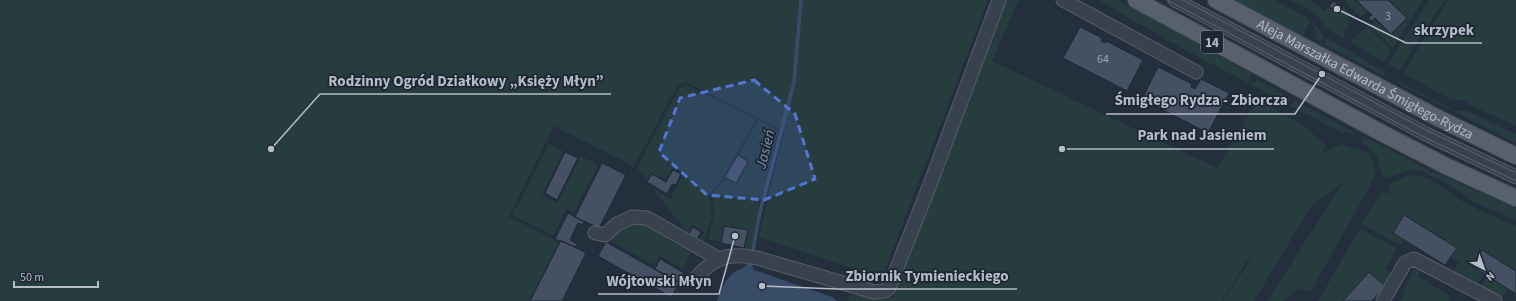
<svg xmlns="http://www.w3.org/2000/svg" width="1516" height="301" viewBox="0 0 1516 301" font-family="'Source Sans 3',sans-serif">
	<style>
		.green { fill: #263c3f }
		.water { fill: #394c67 }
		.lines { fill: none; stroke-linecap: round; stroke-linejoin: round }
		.stream { stroke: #394c67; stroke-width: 3.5 }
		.building { fill: #455162; stroke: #1f2835 }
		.minor-casing { stroke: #565f6c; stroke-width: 15 }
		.major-casing { stroke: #414a57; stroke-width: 18 }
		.minor { stroke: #38414e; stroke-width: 13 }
		.major { stroke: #56606e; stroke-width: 16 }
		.tram { stroke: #5a6575; stroke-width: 1 }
		.marked { fill: #5274d3; fill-opacity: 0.2; stroke: #5274d3; stroke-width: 3; stroke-dasharray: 8 5; stroke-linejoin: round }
		.labels { text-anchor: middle; stroke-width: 3.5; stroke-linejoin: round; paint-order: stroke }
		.number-label { font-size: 12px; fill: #98a1af }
		.shield { fill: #1d2633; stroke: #878f9c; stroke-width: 1 }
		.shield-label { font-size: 13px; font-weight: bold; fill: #b4bcc9 }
		.street-label { font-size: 14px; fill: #b4bcc9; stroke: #1d2633 }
		.water-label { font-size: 15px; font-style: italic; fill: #7c92b1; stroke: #1d2633 }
		.leader { fill: none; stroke: #b4bcc9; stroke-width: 1.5 }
		.callout-dot { fill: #b4bcc9; stroke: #1d2633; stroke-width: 1.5 }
		.callout-label { font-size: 15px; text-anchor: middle; font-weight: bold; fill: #b4bcc9; stroke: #1d2633; stroke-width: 3.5; stroke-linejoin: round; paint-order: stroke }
	</style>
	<rect width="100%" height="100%" fill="#242f3e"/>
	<path class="green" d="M0,0H988L882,278L759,237L784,131L686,82L678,85L634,166L554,126L509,217L559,242L529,301H0Z
		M1003,0H1019L992,61L1217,168L1258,99L1304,126L1327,146L1322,152L1343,144C1364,154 1371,146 1376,175L1311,291L1299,288L1283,301H1267L1343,183L1311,206L1254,301H1223L1245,268L1255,248L1222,301H848L850,294L887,299L893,297Z
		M1099,0H1118L1252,74L1248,83H1255L1257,79L1290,98L1287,104C1224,70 1160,38 1099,0Z
		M1235,0H1274L1308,18L1324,36L1321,42L1315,39L1316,32L1311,22L1306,28L1303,36Z
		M1290,0H1311L1324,11L1328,7L1336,14L1343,7L1347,11L1350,25L1344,31L1346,34L1343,38L1326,28L1315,13Z
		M1346,0H1355L1367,11L1361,17L1346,3Z
		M1389,0H1423L1393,48L1370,26L1375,20L1391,35L1408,18Z
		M1429,0H1444L1399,71L1389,65V63Z
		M1448,0H1516V126L1468,104V101L1452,100L1403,73Z
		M1367,26L1391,50L1384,62L1350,42Z
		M1327,38L1385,72L1383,75L1389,79L1324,44Z
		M1398,81L1450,108V111L1466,110L1516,134V143L1397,83Z
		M686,85L755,119L721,181L709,193L712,216L703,243L699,240L704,232L692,225L688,234L652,188L670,199L684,173L673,168L666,179L652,173L646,180L637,168L679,88Z
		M1294,100L1354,132H1355L1352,134L1346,131L1345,134L1291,106Z
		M759,120L778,131L762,199H760L752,248L745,247L748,229L724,225L721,242L708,239L714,215L712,194L726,179L737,184L749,162L745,159L748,157L741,156L740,153Z
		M1363,136L1429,170L1430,174L1432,171L1516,208V220L1472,201L1451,186L1422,171L1409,170L1386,178L1382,174L1377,156L1362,142Z
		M549,143L563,151L542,195L557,203L581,156L598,165L574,212L567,209L554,235L512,216Z
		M1410,175C1431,174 1448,193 1465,203C1481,212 1499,219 1516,226V271L1482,250L1472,266L1484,274L1477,284L1453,272L1459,262L1451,257L1456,247L1405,215L1393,233L1404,240L1401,245L1361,224L1382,191L1389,194V184Z
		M633,222L644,224L691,253L683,269L660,256L654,265L607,239L620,227Z
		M1360,229L1397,248L1386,268L1391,276L1385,286L1343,301H1318Z
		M1419,266L1422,268L1418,276L1450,296L1448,299L1451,301H1399L1403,296L1404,290L1413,270L1416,271Z
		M1487,276L1508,289L1502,298L1481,286Z"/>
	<path class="water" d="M748,263L752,264L754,270L832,297L837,301H717C720,292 724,282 730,276C736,269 744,270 748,263Z"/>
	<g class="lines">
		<path class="stream" d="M752,255L760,212L794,82L801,0"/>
	</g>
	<path class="building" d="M1356,0H1388L1407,18L1391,34L1375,18L1372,21L1368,18L1372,15Z
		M1334,1L1341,8L1336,13L1329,6Z
		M1080,27L1102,38L1101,41L1105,43L1106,41L1143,60L1127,91L1063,58Z
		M1158,67L1192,84L1191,87L1195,89L1201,79L1229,93L1208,133L1142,99Z
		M565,152L578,158L557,200L545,193Z
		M738,155L748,162L736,183L725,177Z
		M602,163L626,175L599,228L575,217Z
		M673,170L681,174L676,185L672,184L667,194L647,182L652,174L666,182Z
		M568,213L584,222L583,225L578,223L570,240L577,244L575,247L555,239Z
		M1404,215L1457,248L1445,265L1393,233Z
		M724,226L748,230L744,248L721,243Z
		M693,227L701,232L697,239L689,234Z
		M561,240L586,253L562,301H530Z
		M606,242L679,283L671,297L598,256Z
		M1482,250L1516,271V294L1472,266Z
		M660,259L684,273L679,282L655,269Z
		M1369,272L1385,286L1372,301H1343Z"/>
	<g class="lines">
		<defs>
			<path id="minor" d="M1063,0L1196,72
				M1175,0L1426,134L1516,177
				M595,233L605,235L617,224L632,217L647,218L719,259
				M694,280C714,257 728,252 757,258L874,292L885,291L889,288L929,187L999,0
				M1383,301L1405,263L1414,259L1495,301"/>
			<g id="major">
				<path d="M1136,0L1380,132L1446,166L1516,198"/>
				<path id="s1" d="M1216,0L1436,117L1516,156"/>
			</g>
		</defs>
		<use href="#minor" class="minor-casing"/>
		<use href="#major" class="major-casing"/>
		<use href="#minor" class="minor"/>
		<use href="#major" class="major"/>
		<path class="tram" d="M1167,0L1420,135L1516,181
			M1183,0L1426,130L1516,173"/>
	</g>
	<path class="marked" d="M754,80L795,114L815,179L764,200L707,195L659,152L680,98Z"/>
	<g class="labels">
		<g class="number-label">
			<text x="1388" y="20">3</text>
			<text x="1103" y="63">64</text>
		</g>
		<rect class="shield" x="1201" y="31" width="22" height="22" rx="3"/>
		<g class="shield-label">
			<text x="1212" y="47">14</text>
		</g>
		<g class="street-label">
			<text dy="5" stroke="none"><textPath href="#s1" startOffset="169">Aleja Marszałka Edwarda Śmigłego-Rydza</textPath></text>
		</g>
		<g class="water-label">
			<text transform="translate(765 149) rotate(-76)" y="5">Jasień</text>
		</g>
	</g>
	<path class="leader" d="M1337 9L1406 43H1482M271 149L320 94H611M1322 74L1295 114H1106M1062 149L1129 149H1274M762 286L837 289H1017M735 236L719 294H598"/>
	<g class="callout-dot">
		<circle cx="1337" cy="9" r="4"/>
		<circle cx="271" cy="149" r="4"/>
		<circle cx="1322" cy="74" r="4"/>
		<circle cx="1062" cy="149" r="4"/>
		<circle cx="762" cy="286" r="4"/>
		<circle cx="735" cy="236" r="4"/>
	</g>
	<g class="callout-label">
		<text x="1444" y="35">skrzypek</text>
		<text x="466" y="86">Rodzinny Ogród Działkowy „Księży Młyn”</text>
		<text x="1201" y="105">Śmigłego Rydza - Zbiorcza</text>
		<text x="1202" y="140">Park nad Jasieniem</text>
		<text x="927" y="281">Zbiornik Tymienieckiego</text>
		<text x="659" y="286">Wójtowski Młyn</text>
	</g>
	<g transform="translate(1484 269) rotate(139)" stroke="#1d2633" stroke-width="3" paint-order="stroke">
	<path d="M0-3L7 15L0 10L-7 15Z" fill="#b4bcc9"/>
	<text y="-6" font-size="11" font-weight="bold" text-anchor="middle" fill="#b4bcc9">N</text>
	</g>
	<path d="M14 281v6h84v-6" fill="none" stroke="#b4bcc9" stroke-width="2"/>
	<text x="20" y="281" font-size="12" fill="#b4bcc9" stroke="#1d2633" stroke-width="3" paint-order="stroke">50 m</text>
</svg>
